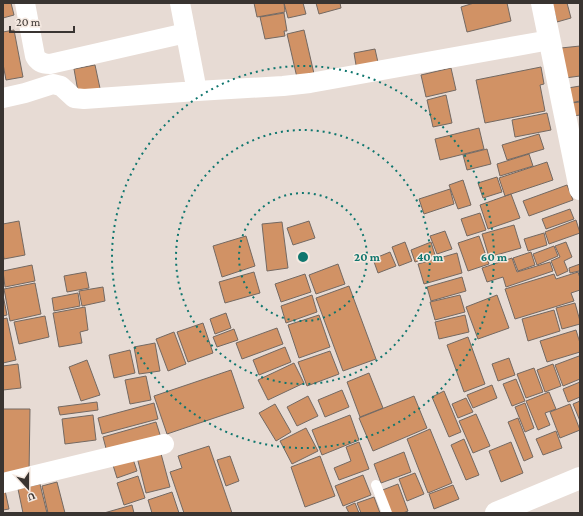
<svg xmlns="http://www.w3.org/2000/svg" width="583" height="516" viewBox="0 0 583 516" font-family="'Crimson Pro',serif">
	<style>
		.building { fill: #d19265; stroke: #746962 }
		.lines { fill: none; stroke-linecap: round; stroke-linejoin: round }
		.service { stroke: #fff; stroke-width: 10 }
		.minor { stroke: #fff; stroke-width: 20 }
		.tertiary { stroke: #fff; stroke-width: 22 }
		.trunk { stroke: #fff; stroke-width: 22 }
		.ring { fill: none; stroke: #0f766e; stroke-width: 2; stroke-dasharray: 2 4 }
		.centre { fill: #0f766e; stroke: #f5e9e1; stroke-width: 2 }
		.ring-label { font-size: 12px; text-anchor: middle; font-weight: bold; fill: #0f766e; stroke: #f5e9e1; stroke-width: 3; stroke-linejoin: round; paint-order: stroke }
	</style>
	<rect width="100%" height="100%" fill="#e7dbd4"/>
	<path class="building" d="M3,3H11L14,15L3,18Z
		M254,3H284L285,12L257,17Z
		M284,3H303L306,14L288,18Z
		M316,3H340L341,8L319,14Z
		M474,3H507L511,21L467,32L461,7Z
		M552,3H567L571,18L557,22Z
		M284,13L287,31H284L285,36L265,39L260,17Z
		M14,30L23,77L6,80L3,64V32Z
		M304,30L315,78L298,82L287,34Z
		M580,46V76L565,78L561,48Z
		M375,49L379,67L357,71L354,53Z
		M95,65L101,93L79,97L74,69Z
		M541,67L544,84L540,85L545,111L485,123L476,80Z
		M451,68L456,90L426,97L421,75Z
		M580,86V101L570,103L568,88Z
		M446,95L452,123L433,127L427,100Z
		M580,102V115L573,116L571,103Z
		M547,113L551,130L515,137L512,120Z
		M479,128L484,149L440,160L435,139Z
		M539,134L544,149L507,160L502,145Z
		M487,149L491,164L467,170L463,155Z
		M529,154L533,166L500,176L497,164Z
		M547,162L553,180L505,196L499,178Z
		M497,177L502,192L483,198L478,183Z
		M463,180L471,205L458,209L449,185Z
		M567,185L573,200L529,216L523,201Z
		M450,189L454,204L424,214L419,199Z
		M511,194L520,218L488,229L480,205Z
		M570,209L574,219L546,229L542,219Z
		M480,213L486,230L467,236L461,219Z
		M576,220L580,233L549,244L545,232Z
		M19,221L25,255L4,259L3,253V224Z
		M309,221L315,238L293,245L287,228Z
		M282,222L288,268L267,271L262,224Z
		M514,225L521,248L489,257L482,234Z
		M445,231L452,249L437,254L430,236Z
		M544,233L547,245L528,251L524,239Z
		M246,236L255,266L222,277L213,246Z
		M479,236L489,264L468,271L458,243Z
		M405,242L412,261L399,266L392,247Z
		M431,242L435,255L415,262L411,250Z
		M566,242L572,257L564,261L568,271L557,276L551,261L560,257L555,246Z
		M554,246L558,256L537,265L533,254Z
		M390,252L396,266L378,273L373,259Z
		M531,252L535,265L518,271L513,258Z
		M457,253L462,273L424,284L418,264Z
		M512,258L517,272L550,262L553,271L506,287L503,277L487,282L482,268Z
		M338,264L345,284L316,294L309,275Z
		M580,264V274L579,271L570,273L569,268Z
		M32,265L35,281L5,287L3,271Z
		M86,272L89,288L67,292L64,276Z
		M254,272L260,293L225,303L219,282Z
		M578,272L580,278V290L571,293L574,301L515,319L505,289L554,274L556,279Z
		M305,274L311,292L281,302L275,284Z
		M462,277L466,291L431,301L427,287Z
		M35,283L41,314L10,321L4,289Z
		M349,286L376,359L343,371L316,298Z
		M103,287L105,301L82,306L79,291Z
		M78,293L80,306L54,311L52,298Z
		M3,295L7,315L3,316Z
		M312,295L317,312L286,323L281,306Z
		M460,295L465,312L435,320L430,302Z
		M497,295L509,328L478,339L466,307Z
		M575,303L580,321V324L562,329L556,308Z
		M85,307L88,330L80,332L82,343L59,347L53,313Z
		M554,310L560,331L528,341L522,319Z
		M226,313L231,328L215,334L210,319Z
		M319,315L330,347L299,358L288,325Z
		M465,315L469,332L439,339L435,322Z
		M45,316L49,337L19,344L14,322Z
		M7,318L16,360L3,363V319Z
		M203,323L213,353L188,362L177,332Z
		M277,328L283,344L242,359L236,343Z
		M234,329L238,340L217,347L213,337Z
		M576,330L580,343V352L547,362L540,341Z
		M174,332L186,364L168,371L156,339Z
		M468,337L485,384L464,392L447,345Z
		M155,343L160,371L139,374L134,347Z
		M285,347L291,362L259,375L253,360Z
		M130,350L135,373L114,378L109,355Z
		M330,351L339,374L307,386L298,362Z
		M579,356L580,359V379L563,386L555,365Z
		M509,358L515,375L498,381L492,364Z
		M87,360L100,395L81,401L69,367Z
		M294,363L304,383L268,400L258,380Z
		M18,364L21,388L3,390V366Z
		M553,364L561,386L545,392L537,370Z
		M534,368L543,392L526,398L517,374Z
		M231,370L244,408L167,434L154,396Z
		M369,373L383,408L360,417L347,382Z
		M146,376L151,400L130,404L125,380Z
		M516,379L525,401L512,406L503,384Z
		M580,382V397L568,402L563,389Z
		M492,385L497,398L473,408L467,395Z
		M342,390L349,407L325,417L318,400Z
		M444,391L461,432L449,437L432,397Z
		M549,392L556,409L545,413L550,425L538,430L526,401Z
		M308,396L318,416L297,426L287,407Z
		M414,396L427,428L373,451L359,418Z
		M466,398L473,412L458,418L452,404Z
		M580,401V421L573,404Z
		M97,402L98,410L60,415L58,407Z
		M154,403L158,419L102,434L98,418Z
		M525,403L534,428L525,432L515,407Z
		M275,404L291,432L276,441L259,413Z
		M570,404L580,430L560,438L550,412Z
		M3,409H30L29,474L3,473Z
		M476,414L490,446L473,453L459,421Z
		M93,415L96,440L65,444L62,419Z
		M350,415L359,440L322,455L312,430Z
		M518,418L533,457L524,461L508,422Z
		M156,422L162,441L108,456L103,437Z
		M306,428L318,451L292,464L280,441Z
		M430,429L452,483L428,493L407,439Z
		M556,431L562,448L543,455L536,439Z
		M464,439L479,475L466,480L451,445Z
		M359,442L369,469L339,480L334,468L351,461L346,447Z
		M511,442L523,473L501,482L489,451Z
		M209,446L232,513H184L170,472L182,468L178,456Z
		M160,450L170,487L146,493L137,457Z
		M404,452L411,472L381,483L374,464Z
		M132,456L137,471L117,478L112,462Z
		M230,456L239,481L226,486L217,460Z
		M320,456L335,496L305,507L291,467Z
		M415,473L424,494L407,501L399,479Z
		M363,475L371,495L343,506L335,486Z
		M138,476L145,498L124,505L117,483Z
		M57,482L65,513H48L42,486Z
		M40,484L47,513H23L18,489Z
		M398,484L408,511L403,513H388L380,491Z
		M453,485L459,499L434,509L429,494Z
		M3,486H4L9,509L3,510Z
		M172,492L179,513H152L148,500Z
		M374,497L380,513H361L357,503Z
		M355,503L359,513H349L346,507Z
		M132,505L134,513H104Z"/>
	<g class="lines">
		<path class="service" d="M376,485L387,513"/>
		<path class="minor" d="M25,3L35,56C38,62 43,64 50,64L186,33
			M180,3L195,81
			M3,98L25,93L53,84L61,86L74,98L84,99L197,91L283,86L310,83L550,40
			M3,483L164,444"/>
		<path class="tertiary" d="M542,3L580,189"/>
		<path class="trunk" d="M496,513L580,478"/>
	</g>
	<g class="ring">
		<circle cx="303" cy="257" r="64"/>
		<circle cx="303" cy="257" r="127"/>
		<circle cx="303" cy="257" r="191"/>
	</g>
	<circle cx="303" cy="257" r="6" class="centre"/>
	<g class="ring-label">
		<text x="367" y="261">20 m</text>
		<text x="430" y="261">40 m</text>
		<text x="494" y="261">60 m</text>
	</g>
	<rect width="583" height="516" fill="none" stroke="#393431" stroke-width="8"/>
	<g transform="translate(28 488) rotate(159)" stroke="#f5e9e1" stroke-width="3" paint-order="stroke">
	<path d="M0-3L7 15L0 10L-7 15Z" fill="#393431"/>
	<text y="-6" font-size="11" font-weight="bold" text-anchor="middle" fill="#393431">U</text>
	</g>
	<path d="M10 26v6h64v-6" fill="none" stroke="#393431" stroke-width="2"/>
	<text x="16" y="26" font-size="12" fill="#393431" stroke="#f5e9e1" stroke-width="3" paint-order="stroke">20 m</text>
</svg>
